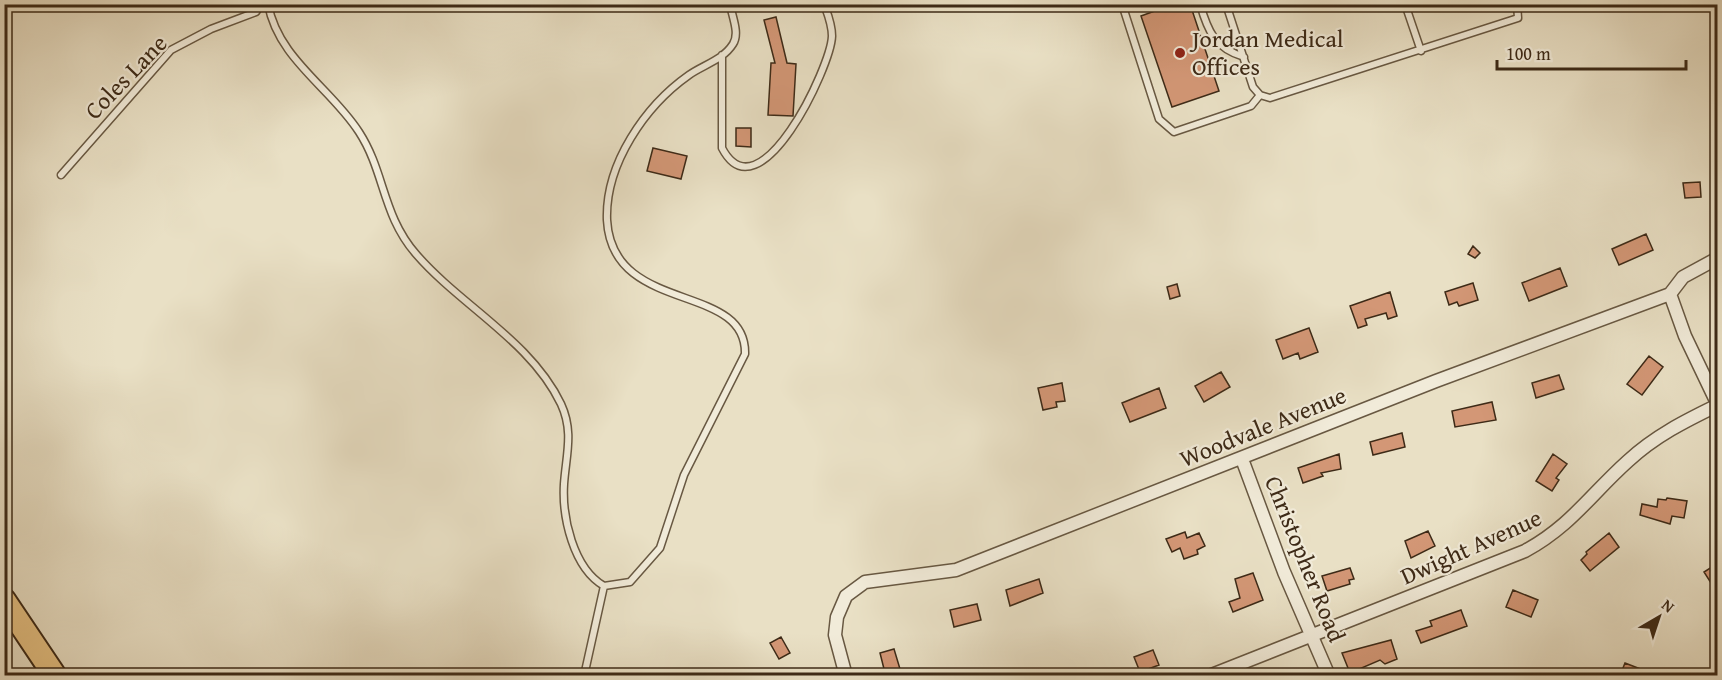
<svg xmlns="http://www.w3.org/2000/svg" width="1722" height="680" viewBox="0 0 1722 680" font-family="'Gentium Book Plus',serif">
	<style>
		.building { fill: #d39776; stroke: #3d2a17; stroke-width: 1.5 }
		.lines { fill: none; stroke-linecap: round; stroke-linejoin: round }
		.lane-casing { stroke: #685842; stroke-width: 9 }
		.street-casing { stroke: #685842; stroke-width: 15 }
		.highway-casing { stroke: #3d2a17; stroke-width: 26 }
		.lane { stroke: #f1ebd9; stroke-width: 6 }
		.street { stroke: #f1ebd9; stroke-width: 12 }
		.highway { stroke: #e4c082; stroke-width: 22 }
		.poi-dot { fill: #8f2418; stroke: #f1ebd9; stroke-width: 2 }
		.labels { text-anchor: middle; stroke-width: 4.5; stroke-linejoin: round; paint-order: stroke }
		.poi-label { font-size: 24px; fill: #3d2a17; stroke: #f1ebd9; text-anchor: start }
		.street-label { font-size: 24px; fill: #3d2a17; stroke: #f1ebd9 }
	</style>
	<rect width="100%" height="100%" fill="#e9e0c5"/>
	<filter id="stains"><feTurbulence type="fractalNoise" baseFrequency=".00333" numOctaves="4"/><feColorMatrix values="0 0 0 0 .2 0 0 0 0 .09 0 0 0 0 .02 0 0 0 .5 -.17"/></filter>
	<radialGradient id="worn" r=".72"><stop offset=".6" stop-color="#630" stop-opacity="0"/><stop offset="1" stop-color="#630" stop-opacity=".3"/></radialGradient>
	<path class="building" d="M1174,4H1190L1219,91L1172,107L1141,16Z
		M776,17L787,63L796,64L793,116L768,115L771,63H775L764,20Z
		M736,128H751V147L736,146Z
		M653,148L687,156L681,179L647,171Z
		M1700,182L1701,197L1685,198L1683,183Z
		M1646,234L1653,250L1619,265L1612,249Z
		M1473,246L1480,253L1475,258L1468,254Z
		M1560,268L1567,286L1529,301L1522,283Z
		M1473,283L1478,300L1459,306L1457,302L1449,305L1445,292Z
		M1177,284L1180,296L1170,299L1167,287Z
		M1390,292L1397,316L1388,319L1386,313L1365,319L1367,325L1358,328L1350,306Z
		M1309,328L1318,352L1300,359L1298,353L1283,359L1276,340Z
		M1649,356L1663,367L1642,395L1627,384Z
		M1221,372L1230,387L1204,402L1195,386Z
		M1559,375L1564,389L1536,398L1532,383Z
		M1062,383L1065,401L1056,402L1057,407L1043,410L1038,388Z
		M1159,388L1166,408L1130,422L1122,403Z
		M1492,402L1496,420L1455,427L1452,411Z
		M1402,433L1405,447L1373,455L1370,442Z
		M1339,454L1341,469L1321,473L1323,476L1303,483L1298,468Z
		M1553,454L1567,464L1556,478L1559,480L1552,491L1536,481Z
		M1667,498L1687,501L1684,518L1672,516L1670,524L1640,515L1642,504L1657,507L1658,499L1666,500Z
		M1428,531L1435,546L1411,558L1405,541Z
		M1185,532L1187,538L1199,533L1205,546L1197,550L1198,554L1184,559L1180,548L1172,552L1166,539Z
		M1609,533L1619,547L1590,571L1581,560L1587,554L1586,552Z
		M1718,563V594L1704,572Z
		M1350,568L1354,579L1349,580L1350,584L1327,591L1322,576Z
		M1253,573L1263,600L1233,612L1229,602L1240,598L1235,579Z
		M1039,579L1043,593L1010,606L1006,590Z
		M1513,590L1538,600L1531,617L1506,607Z
		M977,604L981,620L954,627L950,610Z
		M1461,610L1467,626L1421,643L1416,631L1432,626L1430,621Z
		M781,637L790,653L779,659L770,643Z
		M1391,640L1397,659L1385,664L1380,660L1350,673L1342,653Z
		M894,649L900,669L885,673L880,653Z
		M1153,650L1159,665L1140,672L1134,657Z
		M1625,663L1656,675H1628L1621,673Z"/>
	<g class="lines">
		<defs>
			<path id="lane" d="M268,4C278,59 331,88 359,132C385,172 382,215 416,254C461,306 531,341 561,404C574,432 566,455 564,484C562,517 573,568 604,586L584,676
				M1122,4L1159,119L1174,132L1251,106L1260,95
				M1200,4C1208,32 1215,48 1244,57
				M1226,4L1253,87L1260,95L1270,98L1518,18L1517,4
				M1405,4L1421,51
				M722,55V148C759,219 831,67 832,36C832,24 828,15 824,4
				M61,175L171,50L211,29L256,12L261,4
				M604,586L630,582L660,548L684,475L745,354C747,281 612,316 607,220C605,164 645,106 689,75C703,65 723,60 733,44C740,33 732,17 730,4"/>
			<path id="street" d="M1670,294L1685,336L1718,405
				M1670,294L1683,277L1718,258
				M1242,459L1284,572L1329,676
				M846,676L835,635L837,617L846,596L865,582L956,570L1436,381L1670,294
				M1209,676L1525,551C1571,526 1591,494 1628,461C1655,436 1685,421 1718,405"/>
			<path id="highway" d="M4,600L55,676"/>
		</defs>
		<use href="#lane" class="lane-casing"/>
		<use href="#street" class="street-casing"/>
		<use href="#highway" class="highway-casing"/>
		<use href="#lane" class="lane"/>
		<use href="#street" class="street"/>
		<use href="#highway" class="highway"/>
	</g>
	<circle class="poi-dot" cx="1180" cy="53" r="6"/>
	<g class="labels">
		<g class="poi-label">
			<text x="1192" y="47">Jordan Medical<tspan x="1192" dy="28">Offices</tspan></text>
		</g>
		<g class="street-label">
			<text transform="translate(126 77) rotate(-46)" y="8">Coles Lane</text>
			<text transform="translate(1263 427) rotate(-22)" y="8">Woodvale Avenue</text>
			<text transform="translate(1471 547) rotate(-24)" y="8">Dwight Avenue</text>
			<text transform="translate(1305 559) rotate(68)" y="8">Christopher Road</text>
		</g>
	</g>
	<rect width="1722" height="680" fill="none" stroke="#e9e0c5" stroke-width="24"/>
	<rect x="6" y="6" width="1710" height="668" fill="none" stroke="#3d2a17" stroke-width="3"/>
	<rect x="12" y="12" width="1698" height="656" fill="none" stroke="#3d2a17" stroke-width="1.5"/>
	<g transform="translate(1659 617) rotate(39)" stroke="#f1ebd9" stroke-width="4.5" paint-order="stroke">
	<path d="M0-4.5L10 22L0 15L-10 22Z" fill="#3d2a17"/>
	<text y="-9" font-size="16" font-weight="bold" text-anchor="middle" fill="#3d2a17">N</text>
	</g>
	<path d="M1497 60v9h189v-9" fill="none" stroke="#3d2a17" stroke-width="3"/>
	<text x="1506" y="60" font-size="18" fill="#3d2a17" stroke="#f1ebd9" stroke-width="4.5" paint-order="stroke">100 m</text>
	<rect width="100%" height="100%" filter="url(#stains)"/>
	<rect width="100%" height="100%" fill="url(#worn)"/>
</svg>
